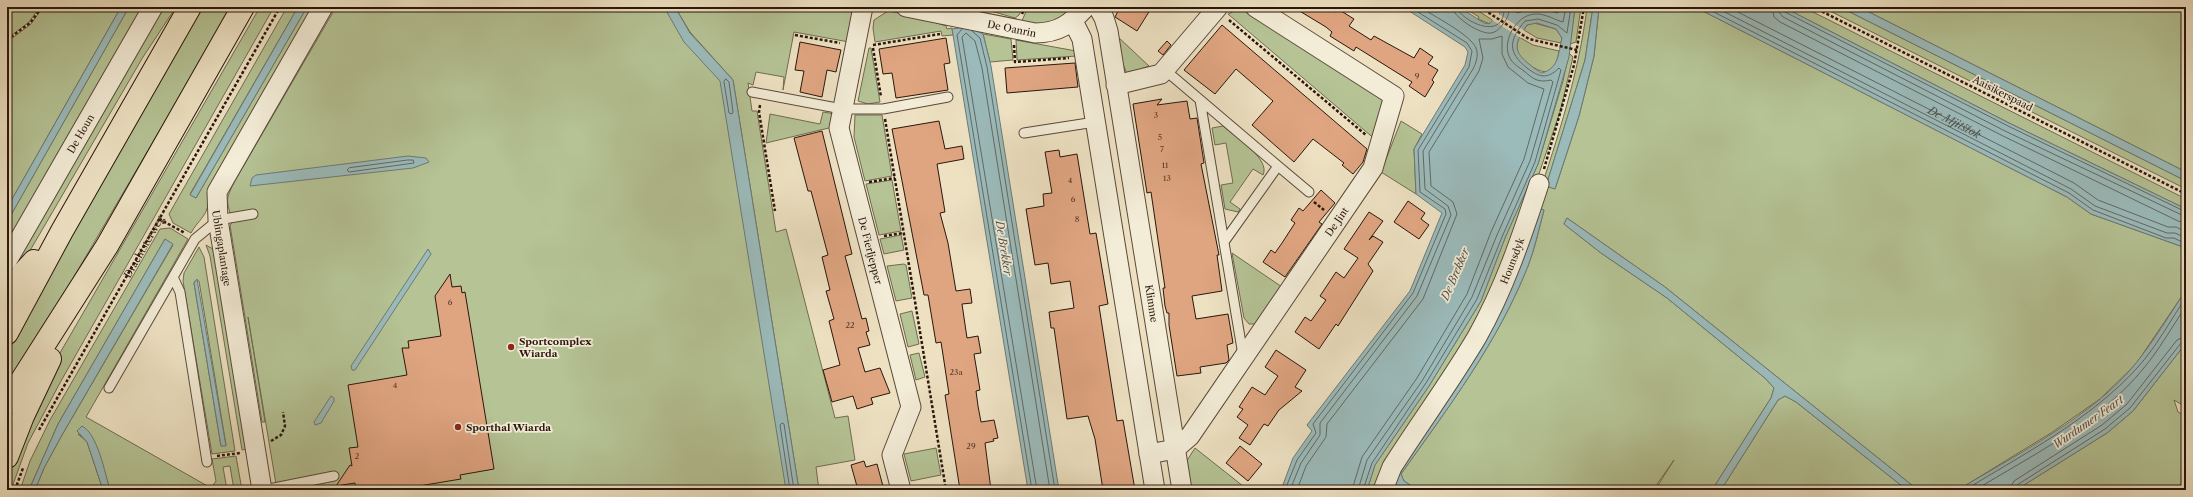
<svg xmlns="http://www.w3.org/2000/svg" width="2193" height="497" viewBox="0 0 2193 497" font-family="'Libre Caslon Text',serif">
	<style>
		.green { fill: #b5c395; stroke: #6f6c50; fill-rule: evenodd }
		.water { fill: #9bbbbb; stroke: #6d7975; fill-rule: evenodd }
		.pier { fill: #ede1c2 }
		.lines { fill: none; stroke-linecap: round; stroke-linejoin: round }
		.shore { stroke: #626864; stroke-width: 1 }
		.building { fill: #dfa581; stroke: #29160c }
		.lane-casing { stroke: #5a493a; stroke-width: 11 }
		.street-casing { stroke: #5a493a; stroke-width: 21 }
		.primary-casing { stroke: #29160c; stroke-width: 24 }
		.path { stroke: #29160c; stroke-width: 2.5; stroke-dasharray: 3 2; stroke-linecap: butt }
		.lane { stroke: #f3ecd7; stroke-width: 9 }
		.street { stroke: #f3ecd7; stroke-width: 19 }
		.primary { stroke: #ede1c2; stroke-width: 22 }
		.poi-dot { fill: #8f2418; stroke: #f3ecd7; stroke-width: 1.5 }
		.labels { text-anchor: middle; stroke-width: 3.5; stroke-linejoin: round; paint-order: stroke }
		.number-label { font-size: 8px; fill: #563a29 }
		.street-label { font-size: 10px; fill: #29160c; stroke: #f3ecd7 }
		.poi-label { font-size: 10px; font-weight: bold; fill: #29160c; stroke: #f3ecd7; text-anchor: start }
		.water-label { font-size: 11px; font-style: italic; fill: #515049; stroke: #f3ecd7 }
	</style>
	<rect width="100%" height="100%" fill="#ede1c2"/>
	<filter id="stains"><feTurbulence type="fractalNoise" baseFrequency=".005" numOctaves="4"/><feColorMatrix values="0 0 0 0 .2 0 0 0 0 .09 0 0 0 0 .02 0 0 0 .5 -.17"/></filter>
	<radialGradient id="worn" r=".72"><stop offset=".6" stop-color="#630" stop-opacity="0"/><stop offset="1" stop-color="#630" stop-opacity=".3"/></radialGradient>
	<path class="green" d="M7,7H40L29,22L7,39Z
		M43,7H121L7,208V42L31,24Z
		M129,7H147L7,251V222Z
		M158,7H176L143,57L7,290V270Z
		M201,7H232L68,287L7,385V354L40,292Z
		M260,7H274L61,381L28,443L11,490H7V470L10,462L49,372Z
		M287,7H298L190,194L196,198L307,7H316L208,202C208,216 197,221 191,233L173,223L169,214Z
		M336,7H670L726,79L792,490H277L248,317L265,422H262L230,225L232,223C228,200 223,203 236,179Z
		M675,7H848L854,16L849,42L794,32L783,90L784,77L756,72L753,85L748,83L752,111H757L776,232L786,229L835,418L848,416L855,460L816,467L819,490H799L733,80L690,32Z
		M974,7H1023L1019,15L1015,18C1001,14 987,9 973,9Z
		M1028,7H1077L1053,25L1021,23Z
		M1463,7H1472L1494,21L1490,24L1478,19L1479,17Z
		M1575,7H1581L1576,42L1570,44Z
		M1587,7H1593L1585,60L1546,186L1555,189L1579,116L1594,56L1599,7H1695L2067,197L2091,214L2186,248V290L2136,364L2100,399L2051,433L1958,490H1918L1665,287L1567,218L1564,224L1601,253L1667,298L1766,379L1774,388L1771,398L1712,490H1655L1674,460L1653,490H1418L1404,481L1401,474C1448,408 1498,342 1528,266C1535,248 1539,229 1544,210L1538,208C1517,271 1495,325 1459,382C1439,414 1413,444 1394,477V484L1403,490H1385C1405,437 1452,387 1480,336C1505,292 1520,246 1537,200C1558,137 1579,73 1587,7Z
		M1783,7H1803L2186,199V209L2009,123Z
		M1822,7H1840L2186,181V189Z
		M1859,7H2186V172Z
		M1241,8L1383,98L1377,141L1228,14Z
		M888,11L928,18L937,23L946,26L947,29L952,28L953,35L942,36L941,31L875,42L873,28L874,20Z
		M1534,23L1556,29L1562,38L1561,43L1537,38L1524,30L1527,25Z
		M983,34L1011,39L1013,60L990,62Z
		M1117,36L1149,66L1127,74L1119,54Z
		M1519,37L1533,45L1559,51C1555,74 1547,77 1528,64C1523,60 1518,57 1517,50C1516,45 1518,41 1519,37Z
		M1016,40L1076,51L1077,56L1017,60Z
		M869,48H871L880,102L868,104L858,101Z
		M1569,53L1573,57L1560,112L1508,265L1380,490H1367L1375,465L1429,386L1481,301L1505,238L1538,164L1563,81Z
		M823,112L835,114L833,127L766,143L770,114L820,124Z
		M855,115H882L892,176L865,181L854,137Z
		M1401,121L1422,134L1414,149L1416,194L1381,172Z
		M1223,126C1234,136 1271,159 1263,175L1253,169L1230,202L1240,209L1238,212L1225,209L1221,185L1233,183L1226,143L1215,145L1212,128Z
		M892,180L901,231L879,235L866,184Z
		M170,228L188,239L86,417L211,488L216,481L212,459L236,456L242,490H234L230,466L223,467L227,490H110L96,445L78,434L87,442L103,490H35L44,468L62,435L173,245L165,239L58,424L29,490H20L30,461L50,420L160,229Z
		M901,235L904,250L884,254L880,239Z
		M206,245L213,249L247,449L242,450L210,256Z
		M199,247L204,257L235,451L212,454L183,281L184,273ZM195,281H199L226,445L221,446L194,283Z
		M1232,253L1285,289L1257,324H1249L1244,318Z
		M904,264L906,265L912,298L896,301L887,266Z
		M912,311L919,344L908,347L900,314Z
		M2186,343V407L2174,400L2178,412L2186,416V490H2016L2107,433L2133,411Z
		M919,353L925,377L916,380L910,355Z
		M1785,396L1796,402L1907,490H1721L1778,400Z
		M936,448L941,475L911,481L904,454Z
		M1195,448L1248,490H1190L1186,462Z"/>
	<path class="water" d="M121,7H129L7,222V208Z
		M298,7H307L196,198L190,195Z
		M664,7H675L690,33L733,80L799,490H786L720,81L684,42Z
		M956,7H974L973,9L977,31L983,34L991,66L1059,490H1028L953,35L952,29L959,28Z
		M1403,7H1459L1484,23L1489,24L1500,13V7H1575L1569,57L1538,164L1505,238L1481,301L1429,386L1375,465L1367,490H1281L1293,458L1312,431L1307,425L1410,291L1442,213L1416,194L1414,149L1465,65L1468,52L1465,47ZM1537,23L1556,29L1562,38C1558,54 1559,68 1542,73C1537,71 1534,68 1529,64C1511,50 1516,42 1527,25Z
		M1593,7H1599L1594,56L1579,116L1555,189L1546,186L1585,60Z
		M1695,7H1783L2009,123L2186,209V248L2091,214L2067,197Z
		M1840,7H1859L2186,172V181Z
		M408,156L426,158L429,162L413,168L250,186L252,178L256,175Z
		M1538,208L1544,210C1539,228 1535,248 1528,266C1498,342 1448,408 1401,474L1404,481L1418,490H1403L1394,484V477Z
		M1567,218L1665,287L1918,490H1907L1796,402L1785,396L1778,400L1721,490H1712L1771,398L1774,388L1766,379L1667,298L1601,253L1564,224Z
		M165,239L173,244L62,435L44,468L35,490H29L58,424Z
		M428,249L431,254L355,370H352L351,366Z
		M197,279L226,446H221L194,283Z
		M2186,290V343L2133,411L2107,433L2016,490H1958C2015,455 2094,416 2136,363C2154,341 2170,314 2186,290Z
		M331,396L334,398V401L321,423L315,425L314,422Z
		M82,426C98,434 105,474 110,490H103L87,442L77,431Z"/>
	<path class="pier" d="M1497,13L1525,31L1521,38L1492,20Z"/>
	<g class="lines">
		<g class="shore">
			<path d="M1452,7C1453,17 1481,35 1491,33C1497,32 1500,28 1503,24C1508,18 1509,14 1509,7"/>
			<path d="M1457,7C1459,20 1506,44 1504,7"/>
			<path d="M1515,7L1517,13L1536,8L1558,13L1560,7"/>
			<path d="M1704,7L2069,193L2093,210L2166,238H2174L2186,244"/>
			<path d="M1715,7L2071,189L2095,206L2167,233H2175L2186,238"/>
			<path id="s1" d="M1728,7L2074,183L2098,200L2168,227H2176L2186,232"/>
			<path d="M1772,7L1774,17L1780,22L2003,136L2178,221L2186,223"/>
			<path d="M1778,7L1779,12L1783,17L2005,131L2186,217"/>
			<path d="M1783,7L1785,12L2008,126L2186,212"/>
			<path d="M962,29L957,35L1032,490"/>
			<path d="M972,31L980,38L987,67L1055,490"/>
			<path d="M726,79L729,82L733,112L732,114L729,113L724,82Z"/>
			<path d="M408,160H413L414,163L349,172L347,170L349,168Z"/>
			<path d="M790,490L780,425L782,423L784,424L794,490"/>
			<path d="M1037,490L962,37L966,33L975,41L982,68L1050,490"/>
			<path d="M1285,490L1297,460L1316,433L1313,424L1413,293L1446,214L1445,209L1420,192L1418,150L1469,67L1472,51L1467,43L1410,7"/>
			<path d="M1290,490L1301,463L1320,435V423L1417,296L1451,215L1448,206L1425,189L1423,151L1473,69C1476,63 1479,55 1476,48C1470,34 1433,16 1420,7"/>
			<path d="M1297,490L1306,466L1326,437L1327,424L1423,299L1457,214L1453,202L1431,186L1429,152L1479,71L1483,58L1479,39H1492L1502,36V54L1508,67L1528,83L1544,89L1524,159L1491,232L1467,294L1417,378L1362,457L1352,490"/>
			<path d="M1358,490L1367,460L1422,381L1472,297L1497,235L1530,161L1553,82L1551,80C1538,83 1533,79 1524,71C1517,66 1510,62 1508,53C1504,36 1519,13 1537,14C1546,14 1555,20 1563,22L1566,7"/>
			<path d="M1363,490L1372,463L1426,383L1477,299L1502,237L1535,162L1561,70L1559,68C1547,80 1539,77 1527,68C1507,52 1509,40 1525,21L1538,19L1557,25L1567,33L1571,7"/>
			<path d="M1965,490C2025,453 2090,420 2138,367C2156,347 2171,320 2186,297"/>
			<path d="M1975,490C2031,456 2101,421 2143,369C2159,350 2172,327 2186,306"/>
			<path d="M2009,490L2014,481L2102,425L2127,404L2177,340L2186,336"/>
			<path d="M2015,490L2017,485L2105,429L2130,408L2181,343L2186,341"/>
		</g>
	</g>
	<path class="building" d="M1120,7H1152L1137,31L1115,17Z
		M1293,7H1328L1336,12L1338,9L1354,19L1349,26L1371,40L1374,36L1414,58L1420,48L1433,57L1428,64L1438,70L1432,80L1434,82L1425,97L1409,86L1412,82L1356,47L1354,51L1330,36L1332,32L1326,27Z
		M1222,25L1367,149L1363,162L1353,174L1342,165L1344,163L1313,139L1294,162L1252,125L1273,101L1236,69L1215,94L1184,70Z
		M946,38L950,63L944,64L948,90L896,98L892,73L883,74L879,49Z
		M1167,41L1171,45L1163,55L1158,51Z
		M800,42L841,50L836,72L827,70L822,97L800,92L804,71L795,70Z
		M1075,63L1078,87L1007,93L1005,68Z
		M1162,99L1157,105L1187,101L1190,119L1197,118L1204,163L1201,164L1219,255H1217L1222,291L1192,296L1196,319L1228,314L1233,343L1227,345L1229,360L1226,363L1200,367L1201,373L1177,376L1169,325V313H1167L1165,306L1163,288H1165L1151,192L1147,193L1133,104Z
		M939,121L945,149L962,146L964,159L937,164L945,212L940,213L948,243L956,291L970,289L972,303L962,304L967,338L978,336L981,353L974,354L980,390L976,391L978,406L981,422L994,420L998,438L993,439L994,441L985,443L991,490H960L945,395L949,394L941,342L936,343L928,295H924L892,129Z
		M822,131L852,254L845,256L862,319L866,318L869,331L866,332L870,345L858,348L865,372L880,368L890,393L871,398L873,404L857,409L853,396L832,402L823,370L840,365L829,321L834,319L826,291L830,290L822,257L828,255L811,191H808L794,138Z
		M1059,150L1060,157L1077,154L1090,234L1096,233L1108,304L1099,306L1117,421L1123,420L1135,490H1103L1095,439L1088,416L1067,419L1054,328H1051L1049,312L1074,308L1070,281L1051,284L1048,263L1035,265L1026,209L1044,206L1043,194L1052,193L1045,152Z
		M1321,190L1335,203L1319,222L1322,224L1285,277L1263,262L1271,250L1275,253L1282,243L1295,223L1291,220L1299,208L1303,211Z
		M1408,201L1425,213L1421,219L1429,225L1419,239L1394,222Z
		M1369,212L1383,221L1369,240L1373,236L1383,242L1368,264L1373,271L1338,326L1336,324L1319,349L1295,332L1305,317L1311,321L1326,300L1320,296L1336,272L1344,278L1358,258L1344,249Z
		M450,274L452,287L461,286L462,293L465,292L494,469L460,475L461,479L395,490H384L383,486L356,490L355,483L336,486L350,465L352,466L349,448L358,447L348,385L407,375L402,348H409L408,341L441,336L435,296Z
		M1276,350L1306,370L1295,387L1302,391L1279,410L1268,426L1264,424L1250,445L1239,438L1248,425L1237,417L1243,409L1239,407L1252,387L1265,395L1278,376L1265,367Z
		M1240,446L1262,464L1248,481L1226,463Z
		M864,461L866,467L877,464L884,490H858L851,465Z"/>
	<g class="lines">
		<defs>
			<path id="lane" d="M1165,70L1278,166L1224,242
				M752,92L842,109H883L948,97
				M1200,100L1243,355
				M1024,133L1095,122
				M1278,166L1309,192
				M173,277L180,292L207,462
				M109,388L195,239L218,220L253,214
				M264,490L334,476"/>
			<g id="street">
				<path id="s3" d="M863,7L839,128L911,407L892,455L901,490"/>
				<path id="s4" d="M906,7L1035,33C1059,33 1070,24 1086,7"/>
				<path id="s5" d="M1098,7L1104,18L1108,31L1182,490"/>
				<path d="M1073,21L1082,39L1155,490"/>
				<path d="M1116,85L1161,74L1218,7"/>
				<path id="s6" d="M7,261L153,7"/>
				<path id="s7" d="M1149,454L1175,449L1190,436L1373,168L1394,96L1255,7"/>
				<path d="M262,490L218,220L217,192L323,7"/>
				<path id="s8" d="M1383,490L1392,467C1420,423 1451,381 1477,337C1504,289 1522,236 1539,184"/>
			</g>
			<path id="primary" d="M7,298L23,273L34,261
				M7,333L62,231L190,7
				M7,403L107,246L243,7
				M7,457L23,416L50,359"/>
		</defs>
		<use href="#lane" class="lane-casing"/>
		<use href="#street" class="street-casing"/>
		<use href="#primary" class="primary-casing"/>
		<g class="path">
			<path d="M1480,7L1529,39L1577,50"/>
			<path d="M1813,7L2186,194"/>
			<path d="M1022,14L1025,7"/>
			<path d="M1229,20L1366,135"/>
			<path d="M795,35L840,43"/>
			<path d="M7,40L30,23L42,7"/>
			<path d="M873,45L940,34"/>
			<path d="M1014,45L1015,62L1069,58"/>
			<path d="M873,48L881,97"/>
			<path d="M760,105L759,112L775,211"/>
			<path d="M885,119L946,490"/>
			<path d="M1544,169L1574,65L1584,7"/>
			<path d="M869,182L895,178"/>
			<path d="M1314,202L1324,210"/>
			<path d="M159,219L185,233"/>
			<path d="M884,236L903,233"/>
			<path id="s2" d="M39,430L280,7"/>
			<path d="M271,441L281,435L285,426L283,412"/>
			<path d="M217,456L240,453"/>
			<path d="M15,490L23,468"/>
		</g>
		<use href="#lane" class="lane"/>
		<use href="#street" class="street"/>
		<use href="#primary" class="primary"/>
	</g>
	<g class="poi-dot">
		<circle cx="511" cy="347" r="4"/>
		<circle cx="458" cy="427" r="4"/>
	</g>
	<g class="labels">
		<g class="number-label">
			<text x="1417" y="79">9</text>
			<text x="1156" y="118">3</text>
			<text x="1160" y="140">5</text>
			<text x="1162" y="152">7</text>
			<text x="1165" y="168">11</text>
			<text x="1167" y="181">13</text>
			<text x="1070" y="183">4</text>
			<text x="1073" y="202">6</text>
			<text x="1077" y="222">8</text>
			<text x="450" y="305">6</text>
			<text x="850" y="328">22</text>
			<text x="956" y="375">23a</text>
			<text x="395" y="388">4</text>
			<text x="971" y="449">29</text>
			<text x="357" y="459">2</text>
		</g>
		<g class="street-label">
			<text dy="4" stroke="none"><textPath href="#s4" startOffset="108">De Oanrin</textPath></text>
			<text transform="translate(2003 93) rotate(27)" y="4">Aaisikerspaad</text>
			<text dy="4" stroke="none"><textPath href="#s6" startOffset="147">De Houn</textPath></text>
			<text dy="4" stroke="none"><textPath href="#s7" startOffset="306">De Jint</textPath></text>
			<text dy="4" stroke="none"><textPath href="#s2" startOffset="211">Drachtsterweg</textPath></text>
			<text transform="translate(222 248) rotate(81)" y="4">Ublingaplantage</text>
			<text dy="4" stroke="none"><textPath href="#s3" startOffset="250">De Fierljepper</textPath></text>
			<text dy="4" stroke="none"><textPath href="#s8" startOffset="264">Hounsdyk</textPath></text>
			<text dy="4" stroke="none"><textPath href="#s5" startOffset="302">Klimme</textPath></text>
		</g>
		<g class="poi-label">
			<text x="519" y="345">Sportcomplex<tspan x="519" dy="12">Wiarda</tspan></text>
			<text x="466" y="431">Sporthal Wiarda</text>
		</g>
		<g class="water-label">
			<text dy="4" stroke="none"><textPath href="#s1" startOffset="254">De Mjitstok</textPath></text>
			<text transform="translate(1004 248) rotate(81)" y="4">De Brekker</text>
			<text transform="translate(1455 274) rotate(-67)" y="4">De Brekker</text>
			<text transform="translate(2088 422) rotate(-35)" y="4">Wurdumer Feart</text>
		</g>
	</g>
	<rect width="2193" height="497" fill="none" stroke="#ede1c2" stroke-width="24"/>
	<rect x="8" y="8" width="2177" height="481" fill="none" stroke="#29160c" stroke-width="2"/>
	<rect x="12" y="12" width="2169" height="473" fill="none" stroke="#29160c"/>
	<rect width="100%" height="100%" filter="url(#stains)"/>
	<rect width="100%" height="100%" fill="url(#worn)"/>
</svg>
